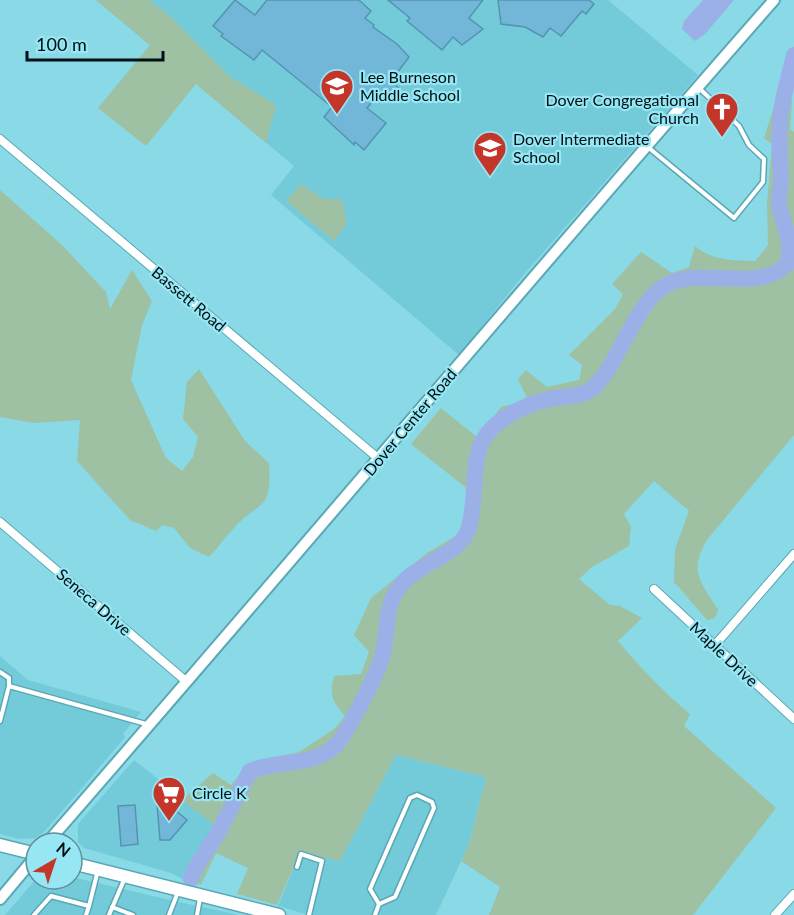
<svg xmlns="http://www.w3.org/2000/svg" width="794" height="915" viewBox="0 0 794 915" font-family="Lato,sans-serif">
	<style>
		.built { fill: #73cbda }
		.green { fill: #9ec1a4 }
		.water { fill: #9cb0e8 }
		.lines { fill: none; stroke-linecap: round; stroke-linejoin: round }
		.river { stroke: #9cb0e8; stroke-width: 16 }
		.building { fill: #72b7d7; stroke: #5394b1; stroke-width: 1.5 }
		.lane-casing { stroke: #59a8b5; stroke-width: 7 }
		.street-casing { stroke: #59a8b5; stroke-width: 10 }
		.secondary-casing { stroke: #59a8b5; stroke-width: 14 }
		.primary-casing { stroke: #59a8b5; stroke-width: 15 }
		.lane { stroke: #fff; stroke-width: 4 }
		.street { stroke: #fff; stroke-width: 8 }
		.secondary { stroke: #fff; stroke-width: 10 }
		.primary { stroke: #fff; stroke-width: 12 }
		.labels { text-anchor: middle; stroke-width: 4.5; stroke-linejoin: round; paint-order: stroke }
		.poi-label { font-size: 16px; fill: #001014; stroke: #97e6f3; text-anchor: start }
		.street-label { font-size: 16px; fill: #001014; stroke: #97e6f3 }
	</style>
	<rect width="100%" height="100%" fill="#8ad9e6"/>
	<path class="built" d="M96,0H608L698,75L520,279L459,355L271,195L294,166Z
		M0,656L28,680L141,712L123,734L125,737L77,794L43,833L35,838L19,839L0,834Z
		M396,755L486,777L469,844L436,915H309L278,906L300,853L340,860Z
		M134,760L217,826L186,881L171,873L84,848L78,842V824Z
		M72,877L170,900L239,915H5L36,879Z"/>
	<path class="green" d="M96,0H149L170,16L228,75L276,105L266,143L196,84L146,146L98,108L150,45Z
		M779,91L792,101L790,129L794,132V435L707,540C688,572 701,582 718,610L715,618L707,620L674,582L675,549L689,511L654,481L624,514L631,527L629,546L592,567L579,579L610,605L620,606L642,618L618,641C640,667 663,692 690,714L684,726L776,808L693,915H489L500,887L461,861L469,844L486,777L396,755L340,861L300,853L277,905L237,894L248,868L216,853L201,885L186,881L217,827L182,800L213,773L231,785L249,763L299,752L334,729L345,716C332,701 329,695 334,676L361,674L369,652L354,635L371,598L427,553L459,534L470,491L411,444L441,408L478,438L501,407L528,400L518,379L526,370L547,387L579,380L582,365L569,355L615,309L623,294L612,284L641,252L672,273L689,267L695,246C713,261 732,260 755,261L768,245L767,204L772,144L764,138Z
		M301,184L324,199H342L347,223L334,241L286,201Z
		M0,190L63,246L106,292L110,309L132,270L152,301L142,325L131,380L166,458L182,471L193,457L198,437L183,419L187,382L199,369L245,441L269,463C272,513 261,498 234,528C225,537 218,548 209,557L190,548L174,528L162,525L156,531L130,520L77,461L80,420L33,423L0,417Z"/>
	<path class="water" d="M703,0H734L705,34L695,41L682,29L684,21Z"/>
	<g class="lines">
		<path class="river" d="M191,879L197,865L218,833L250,771C275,760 311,767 334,747C345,738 376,676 381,660C389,637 383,612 397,590C413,564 458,557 468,530C478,503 469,456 487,434C502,415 531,402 555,398C569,396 583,397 594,387C620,363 636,298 670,283C701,268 761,293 787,264C794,246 783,224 779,205C778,197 781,188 781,179C781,160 778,141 780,122C781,100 789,77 794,55"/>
	</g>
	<path class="building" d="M235,0L255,15L267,0H359L371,11L365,18L374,25L373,27L397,44L409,57L391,81L400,89L390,100L380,92L367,108L386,123L364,150L355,142L354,145L324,117L332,107L262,50L254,60L221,36L223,34L213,26Z
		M388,0H483L469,18L483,29L462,45L453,37L442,50L407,21L410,18Z
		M498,0H589L594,4L586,14L582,11L561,36L550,28L543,37L525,27L501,24Z
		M168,804L187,820L170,840H160L157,805Z
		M135,805L138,844L121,846L118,806Z"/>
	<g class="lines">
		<defs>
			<path id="lane" d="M649,148L734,218L763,182L764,159L749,145L739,126L700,89
				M0,672L9,678V686
				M0,721L9,686L146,724
				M297,867L301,854L322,861L309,915
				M112,907L133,915
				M34,915L51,896L89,906L98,870
				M86,915L89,906
				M109,915L124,880
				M169,915L178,892
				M197,915L200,898
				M375,915L379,904L395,897L434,808L432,802L417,795L410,798L370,889L379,904"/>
			<path id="street" d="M0,139L379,459
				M0,522L187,682
				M654,589L794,719
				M715,645L794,554
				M775,915L794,894"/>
			<path id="secondary" d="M47,843C291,563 529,279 774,0
				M0,899L36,856"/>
			<path id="primary" d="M0,845L36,854
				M72,863L279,915"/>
		</defs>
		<use href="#lane" class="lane-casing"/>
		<use href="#street" class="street-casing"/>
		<use href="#secondary" class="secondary-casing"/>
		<use href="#primary" class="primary-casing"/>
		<use href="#lane" class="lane"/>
		<use href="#street" class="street"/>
		<use href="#secondary" class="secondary"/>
		<use href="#primary" class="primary"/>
	</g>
	<defs>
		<symbol id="school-pin" viewBox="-11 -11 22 30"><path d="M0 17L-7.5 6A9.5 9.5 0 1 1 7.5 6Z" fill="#c33629" stroke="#97e6f3"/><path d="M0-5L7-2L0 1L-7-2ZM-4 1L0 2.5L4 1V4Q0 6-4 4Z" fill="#fff"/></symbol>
		<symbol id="church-pin" viewBox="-11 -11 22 30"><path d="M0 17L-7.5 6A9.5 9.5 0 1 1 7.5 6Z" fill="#c33629" stroke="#97e6f3"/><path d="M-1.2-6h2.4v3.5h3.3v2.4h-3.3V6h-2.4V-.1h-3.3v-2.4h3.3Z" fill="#fff"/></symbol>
		<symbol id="supermarket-pin" viewBox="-11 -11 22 30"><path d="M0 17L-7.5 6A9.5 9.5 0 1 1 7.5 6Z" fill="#c33629" stroke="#97e6f3"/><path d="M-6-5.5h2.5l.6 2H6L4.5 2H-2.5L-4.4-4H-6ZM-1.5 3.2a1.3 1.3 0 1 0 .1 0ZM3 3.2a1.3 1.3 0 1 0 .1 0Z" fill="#fff"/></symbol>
	</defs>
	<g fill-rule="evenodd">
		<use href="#school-pin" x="318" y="67" width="38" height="52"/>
		<use href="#church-pin" x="703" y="90" width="38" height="52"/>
		<use href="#school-pin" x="471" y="129" width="38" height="52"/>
		<use href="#supermarket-pin" x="150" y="774" width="38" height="52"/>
	</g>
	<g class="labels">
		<g class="poi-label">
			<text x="360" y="83">Lee Burneson<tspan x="360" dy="18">Middle School</tspan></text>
			<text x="699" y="106" text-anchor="end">Dover Congregational<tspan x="699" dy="18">Church</tspan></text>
			<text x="513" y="145">Dover Intermediate<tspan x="513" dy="18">School</tspan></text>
			<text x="192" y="799">Circle K</text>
		</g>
		<g class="street-label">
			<text transform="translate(189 299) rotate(40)" y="6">Bassett Road</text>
			<text transform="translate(410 422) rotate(-50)" y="6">Dover Center Road</text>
			<text transform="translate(94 602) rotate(41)" y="6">Seneca Drive</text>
			<text transform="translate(724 654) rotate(43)" y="6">Maple Drive</text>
		</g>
	</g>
	<g transform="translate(54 861) rotate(39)"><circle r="28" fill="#97e6f3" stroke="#5b909a" stroke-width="1.5"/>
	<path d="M0-4.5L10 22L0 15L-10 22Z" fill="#c33629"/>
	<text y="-9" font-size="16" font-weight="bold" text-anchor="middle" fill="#001014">N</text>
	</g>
	<path d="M27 51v9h136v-9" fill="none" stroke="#001014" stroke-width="3"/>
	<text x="36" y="51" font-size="18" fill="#001014" stroke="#97e6f3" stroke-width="4.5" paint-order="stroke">100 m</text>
</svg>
